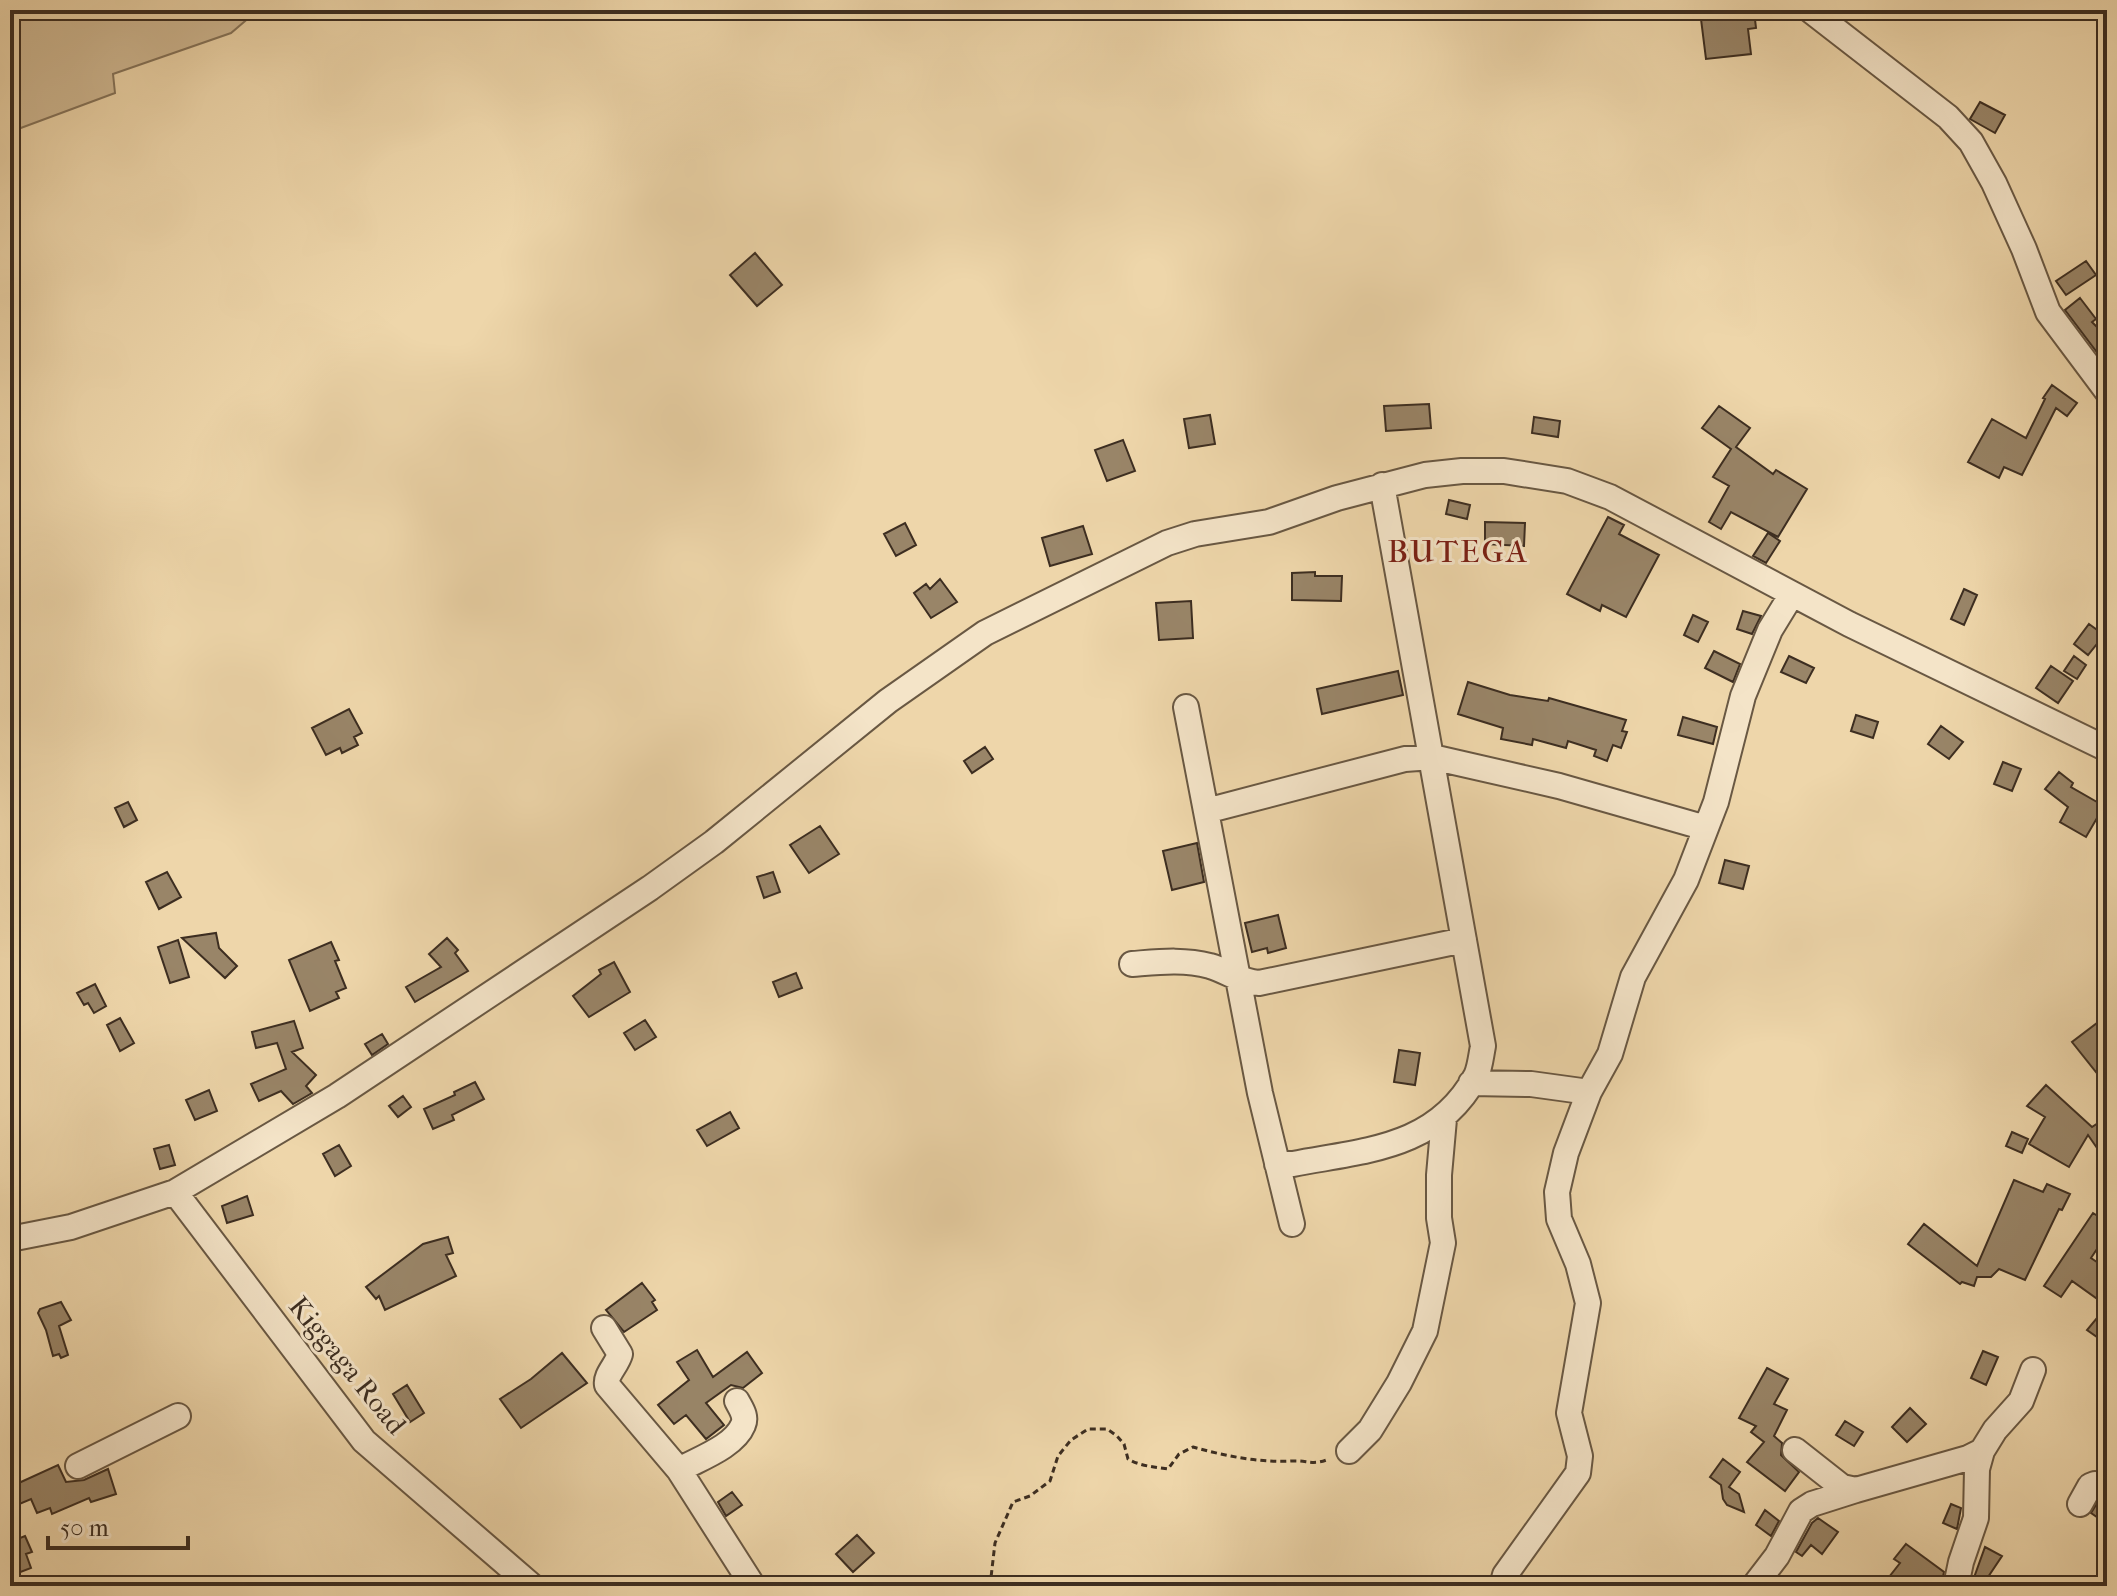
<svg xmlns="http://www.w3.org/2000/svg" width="2117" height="1596" viewBox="0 0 2117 1596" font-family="'IM FELL French Canon',serif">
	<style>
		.green { fill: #d0b993; stroke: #86745a; stroke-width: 2 }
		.building { fill: #998568; stroke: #3d2e21; stroke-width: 2 }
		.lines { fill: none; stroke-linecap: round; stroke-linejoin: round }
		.minor-casing { stroke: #695843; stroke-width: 28 }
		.path { stroke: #3d2e21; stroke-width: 3; stroke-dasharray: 6 4; stroke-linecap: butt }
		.minor { stroke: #f4e4c8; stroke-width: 24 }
		.labels { text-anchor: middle; stroke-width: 6; stroke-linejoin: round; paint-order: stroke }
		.street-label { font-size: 28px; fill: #3d2e21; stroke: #f4e4c8 }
		.quarter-label { font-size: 32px; letter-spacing: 2px; fill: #7a1f14; stroke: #f4e4c8 }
	</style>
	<rect width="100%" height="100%" fill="#eed6aa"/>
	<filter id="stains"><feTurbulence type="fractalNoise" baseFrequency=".0025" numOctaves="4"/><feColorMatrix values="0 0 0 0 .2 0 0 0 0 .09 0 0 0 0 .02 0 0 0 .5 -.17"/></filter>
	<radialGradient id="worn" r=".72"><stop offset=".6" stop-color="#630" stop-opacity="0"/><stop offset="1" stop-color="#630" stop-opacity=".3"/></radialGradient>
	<path class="green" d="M10,10H258L231,33L113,74L115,93L10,132Z"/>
	<path class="building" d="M1719,10L1754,11L1756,28L1748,29L1751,54L1706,59L1701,19L1720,16Z
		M1980,102L2005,115L1995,133L1970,119Z
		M755,253L782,285L757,306L730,275Z
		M2086,261L2096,275L2066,295L2056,281Z
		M2080,298L2096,319L2092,322L2107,337L2096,351L2065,310Z
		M2052,385L2077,403L2067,416L2056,408L2022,475L2004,467L1999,478L1968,462L1992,419L2026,438L2045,399L2043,398Z
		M1429,404L1431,428L1386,431L1384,406Z
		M1719,406L1750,428L1736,447L1773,474L1776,470L1807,489L1778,537L1731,512L1721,529L1709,522L1729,486L1713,477L1731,449L1702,428Z
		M1210,415L1215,444L1189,448L1184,419Z
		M1534,417L1560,421L1558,437L1532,433Z
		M1123,440L1135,471L1107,481L1095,450Z
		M1449,500L1470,505L1467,519L1446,514Z
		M1608,517L1624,525L1619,534L1659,555L1626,617L1602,605L1600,611L1567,594Z
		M1485,522L1525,523L1524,546L1485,544Z
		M905,523L916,545L896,556L884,534Z
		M1083,526L1092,554L1050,566L1042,538Z
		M1768,533L1780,541L1766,563L1753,556Z
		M1315,572V576H1342L1341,601L1292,600V573Z
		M940,579L957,602L931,618L914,593L926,584L930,589Z
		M1964,589L1977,595L1964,625L1951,619Z
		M1191,601L1193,638L1159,640L1156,603Z
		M1743,611L1761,616L1752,634L1737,629Z
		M1693,615L1708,622L1698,642L1684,635Z
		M2089,624L2104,635L2088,655L2074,644Z
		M1714,651L1740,664L1733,682L1705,668Z
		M1789,656L1814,668L1806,683L1781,672Z
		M2074,656L2086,665L2077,679L2064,671Z
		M2051,666L2073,681L2058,703L2036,688Z
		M1398,671L1403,695L1322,714L1317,689Z
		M1468,682L1510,695L1548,701L1549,698L1626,720L1622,731L1627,732L1621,748L1613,745L1607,761L1594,756L1596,750L1568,741L1566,748L1533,739L1532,745L1501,739L1503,728L1458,714Z
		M349,709L362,733L354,737L358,745L342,753L340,748L326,755L312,728Z
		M1856,715L1878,722L1873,738L1851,731Z
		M1683,717L1717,727L1713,744L1678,735Z
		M1941,726L1963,742L1949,759L1928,744Z
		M985,747L993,759L972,773L964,761Z
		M2003,762L2021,769L2012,791L1994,784Z
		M2059,772L2073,783L2071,787L2104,806L2086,837L2060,822L2068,807L2045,789Z
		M128,802L137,820L124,827L115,808Z
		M820,826L839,854L809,873L790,845Z
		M1197,843L1204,882L1172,890L1163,851Z
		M1725,860L1749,866L1743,889L1719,883Z
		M167,872L181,897L159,909L146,882Z
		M773,872L780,892L764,898L757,877Z
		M1278,915L1286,948L1268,953L1267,948L1252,952L1245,923Z
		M216,933L219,948L237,966L225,978L182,938Z
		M447,938L458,950L455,953L468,971L415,1002L406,987L441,967L429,954Z
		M178,940L189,977L170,983L158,947Z
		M331,942L339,960L335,961L346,988L336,992L339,998L310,1011L289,960Z
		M614,962L630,992L589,1017L573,996L601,974L599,970Z
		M796,973L802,988L779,997L773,982Z
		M95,984L106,1006L94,1013L88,1003L84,1005L77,993Z
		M120,1018L134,1043L120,1051L107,1025Z
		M645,1020L656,1037L635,1050L624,1033Z
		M2101,1020L2107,1028V1043L2100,1048L2107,1057V1063L2096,1072L2072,1042Z
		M294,1021L303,1048L292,1052L316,1075L306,1086L312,1093L293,1104L281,1091L259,1101L251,1084L286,1069L277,1043L256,1048L252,1032Z
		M382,1034L388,1044L372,1055L365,1044Z
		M1399,1050L1420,1053L1415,1085L1394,1082Z
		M475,1082L484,1099L452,1115L454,1120L433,1129L424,1109L455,1095L454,1092Z
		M2046,1085L2092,1127L2107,1117V1142L2097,1148L2088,1135L2069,1167L2029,1144L2045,1117L2027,1106Z
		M209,1090L217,1111L195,1120L186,1100Z
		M403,1096L411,1107L398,1117L389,1106Z
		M730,1112L739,1128L707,1146L697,1130Z
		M2012,1132L2028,1139L2022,1153L2006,1146Z
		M169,1145L175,1165L160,1169L154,1149Z
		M339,1145L351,1166L335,1176L323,1154Z
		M2014,1180L2043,1192L2047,1184L2070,1194L2062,1210L2059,1209L2025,1280L1999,1269L1991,1277H1977L1974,1286L1962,1282L1960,1284L1908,1244L1924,1224L1977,1266Z
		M247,1196L253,1215L227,1223L222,1206Z
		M2093,1213L2107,1222V1234L2091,1258L2107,1269V1344L2087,1330L2107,1306L2072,1281L2061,1297L2044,1286Z
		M448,1237L453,1253L446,1255L456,1276L385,1310L379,1296L376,1299L366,1287L423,1244Z
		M642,1283L655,1300L652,1302L657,1310L624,1332L606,1310Z
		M61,1302L71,1320L59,1326L68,1355L61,1358L59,1354L53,1356L46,1330L38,1313L40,1309Z
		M697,1350L713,1377L747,1352L762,1373L743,1388L731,1385L706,1403L724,1425L706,1439L686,1415L674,1424L658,1405L689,1380L677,1362Z
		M1983,1351L1998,1357L1986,1385L1971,1378Z
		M562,1353L587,1383L521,1428L500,1399L531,1379Z
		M1767,1368L1788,1379L1774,1404L1787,1410L1774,1436L1782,1443L1781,1455L1799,1472L1785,1491L1747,1462L1764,1442L1751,1432L1756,1426L1739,1418Z
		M407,1385L424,1413L410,1422L393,1394Z
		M1910,1408L1926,1424L1907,1442L1892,1427Z
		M1845,1421L1863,1432L1854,1446L1836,1435Z
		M1723,1459L1740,1472L1729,1487L1739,1494L1744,1512L1727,1505L1723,1499L1721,1485L1710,1477Z
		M58,1465L66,1482L84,1480L108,1469L116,1494L91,1502L89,1498L52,1514L50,1508L37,1513L31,1499L10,1508V1487Z
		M732,1492L742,1505L726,1516L718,1502Z
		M2099,1500L2107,1502V1524L2091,1513Z
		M1951,1504L1961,1508L1957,1529L1943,1523Z
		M1765,1510L1779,1521L1771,1536L1756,1525Z
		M1818,1518L1838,1532L1822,1554L1811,1545L1802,1556L1796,1552L1812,1523Z
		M857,1535L874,1553L853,1572L836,1554Z
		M25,1536L32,1552L26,1554L31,1568L10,1576V1542Z
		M1906,1544L1944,1572L1941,1586H1882L1900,1563L1894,1559Z
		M1985,1547L2002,1556L1982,1586H1971Z"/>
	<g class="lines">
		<defs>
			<path id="minor" d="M1810,10L1948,117L1971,142L1994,183L2024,249L2048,312L2107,391
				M1186,707L1260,1093L1292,1224
				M1206,811L1405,759L1432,757L1559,786L1706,828
				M1132,964C1159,962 1183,959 1210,966C1227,971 1241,982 1259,983L1464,940
				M1471,1083L1531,1084L1589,1092
				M1277,1164H1293C1365,1150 1436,1149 1476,1076C1480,1068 1481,1056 1483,1046L1382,485
				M175,1192L364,1441L532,1586
				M10,1239L71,1227L175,1192L337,1096L650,888L714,842L888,701L985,633L1167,543L1195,534L1269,522L1337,498L1425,475L1462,471H1504L1567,481L1610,497L1849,624L2107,749
				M604,1328L620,1354C617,1365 605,1375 607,1385L679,1470L753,1586
				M1795,1450L1842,1487L1856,1490L1968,1458L1982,1451
				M1349,1451L1370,1430L1399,1383L1425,1331L1443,1243L1439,1218V1175L1444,1119
				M78,1466L178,1416
				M679,1470C698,1459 734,1447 743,1425C747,1416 741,1409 737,1401
				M2080,1504L2090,1486L2095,1484L2107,1487
				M1502,1586L1505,1575L1578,1473L1580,1456L1569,1413L1588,1303L1578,1264L1559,1219L1557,1192L1566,1153L1589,1092L1610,1054L1633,977L1686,880L1716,802L1743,696L1770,630L1792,594
				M1754,1586L1777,1556L1801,1511L1812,1504L1856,1490
				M1956,1586L1961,1562L1976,1518L1977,1469L1982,1451L1995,1430L2021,1401L2033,1370"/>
		</defs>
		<use href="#minor" class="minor-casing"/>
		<path class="path" d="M990,1586L995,1543L1013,1502L1030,1496L1050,1481L1058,1456L1071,1440L1088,1429H1107L1117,1436L1124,1444L1128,1459C1140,1466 1154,1467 1168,1469L1179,1454L1193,1447C1225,1456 1260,1463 1292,1461C1308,1460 1312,1466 1329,1459"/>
		<use href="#minor" class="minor"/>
	</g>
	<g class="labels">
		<g class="street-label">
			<text transform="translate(348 1365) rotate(51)" y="10">Kiggaga Road</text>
		</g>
		<g class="quarter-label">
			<text x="1458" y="562">BUTEGA</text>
		</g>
	</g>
	<rect width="2117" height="1596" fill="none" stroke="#eed6aa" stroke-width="40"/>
	<rect x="12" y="12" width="2093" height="1572" fill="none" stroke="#3d2e21" stroke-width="4"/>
	<rect x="20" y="20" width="2077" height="1556" fill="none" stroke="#3d2e21" stroke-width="2"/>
	<path d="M48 1536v12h140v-12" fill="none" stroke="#3d2e21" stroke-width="4"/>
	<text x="60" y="1536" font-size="24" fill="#3d2e21" stroke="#f4e4c8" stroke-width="6" paint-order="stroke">50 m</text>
	<rect width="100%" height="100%" filter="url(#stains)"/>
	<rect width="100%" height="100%" fill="url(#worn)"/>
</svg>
